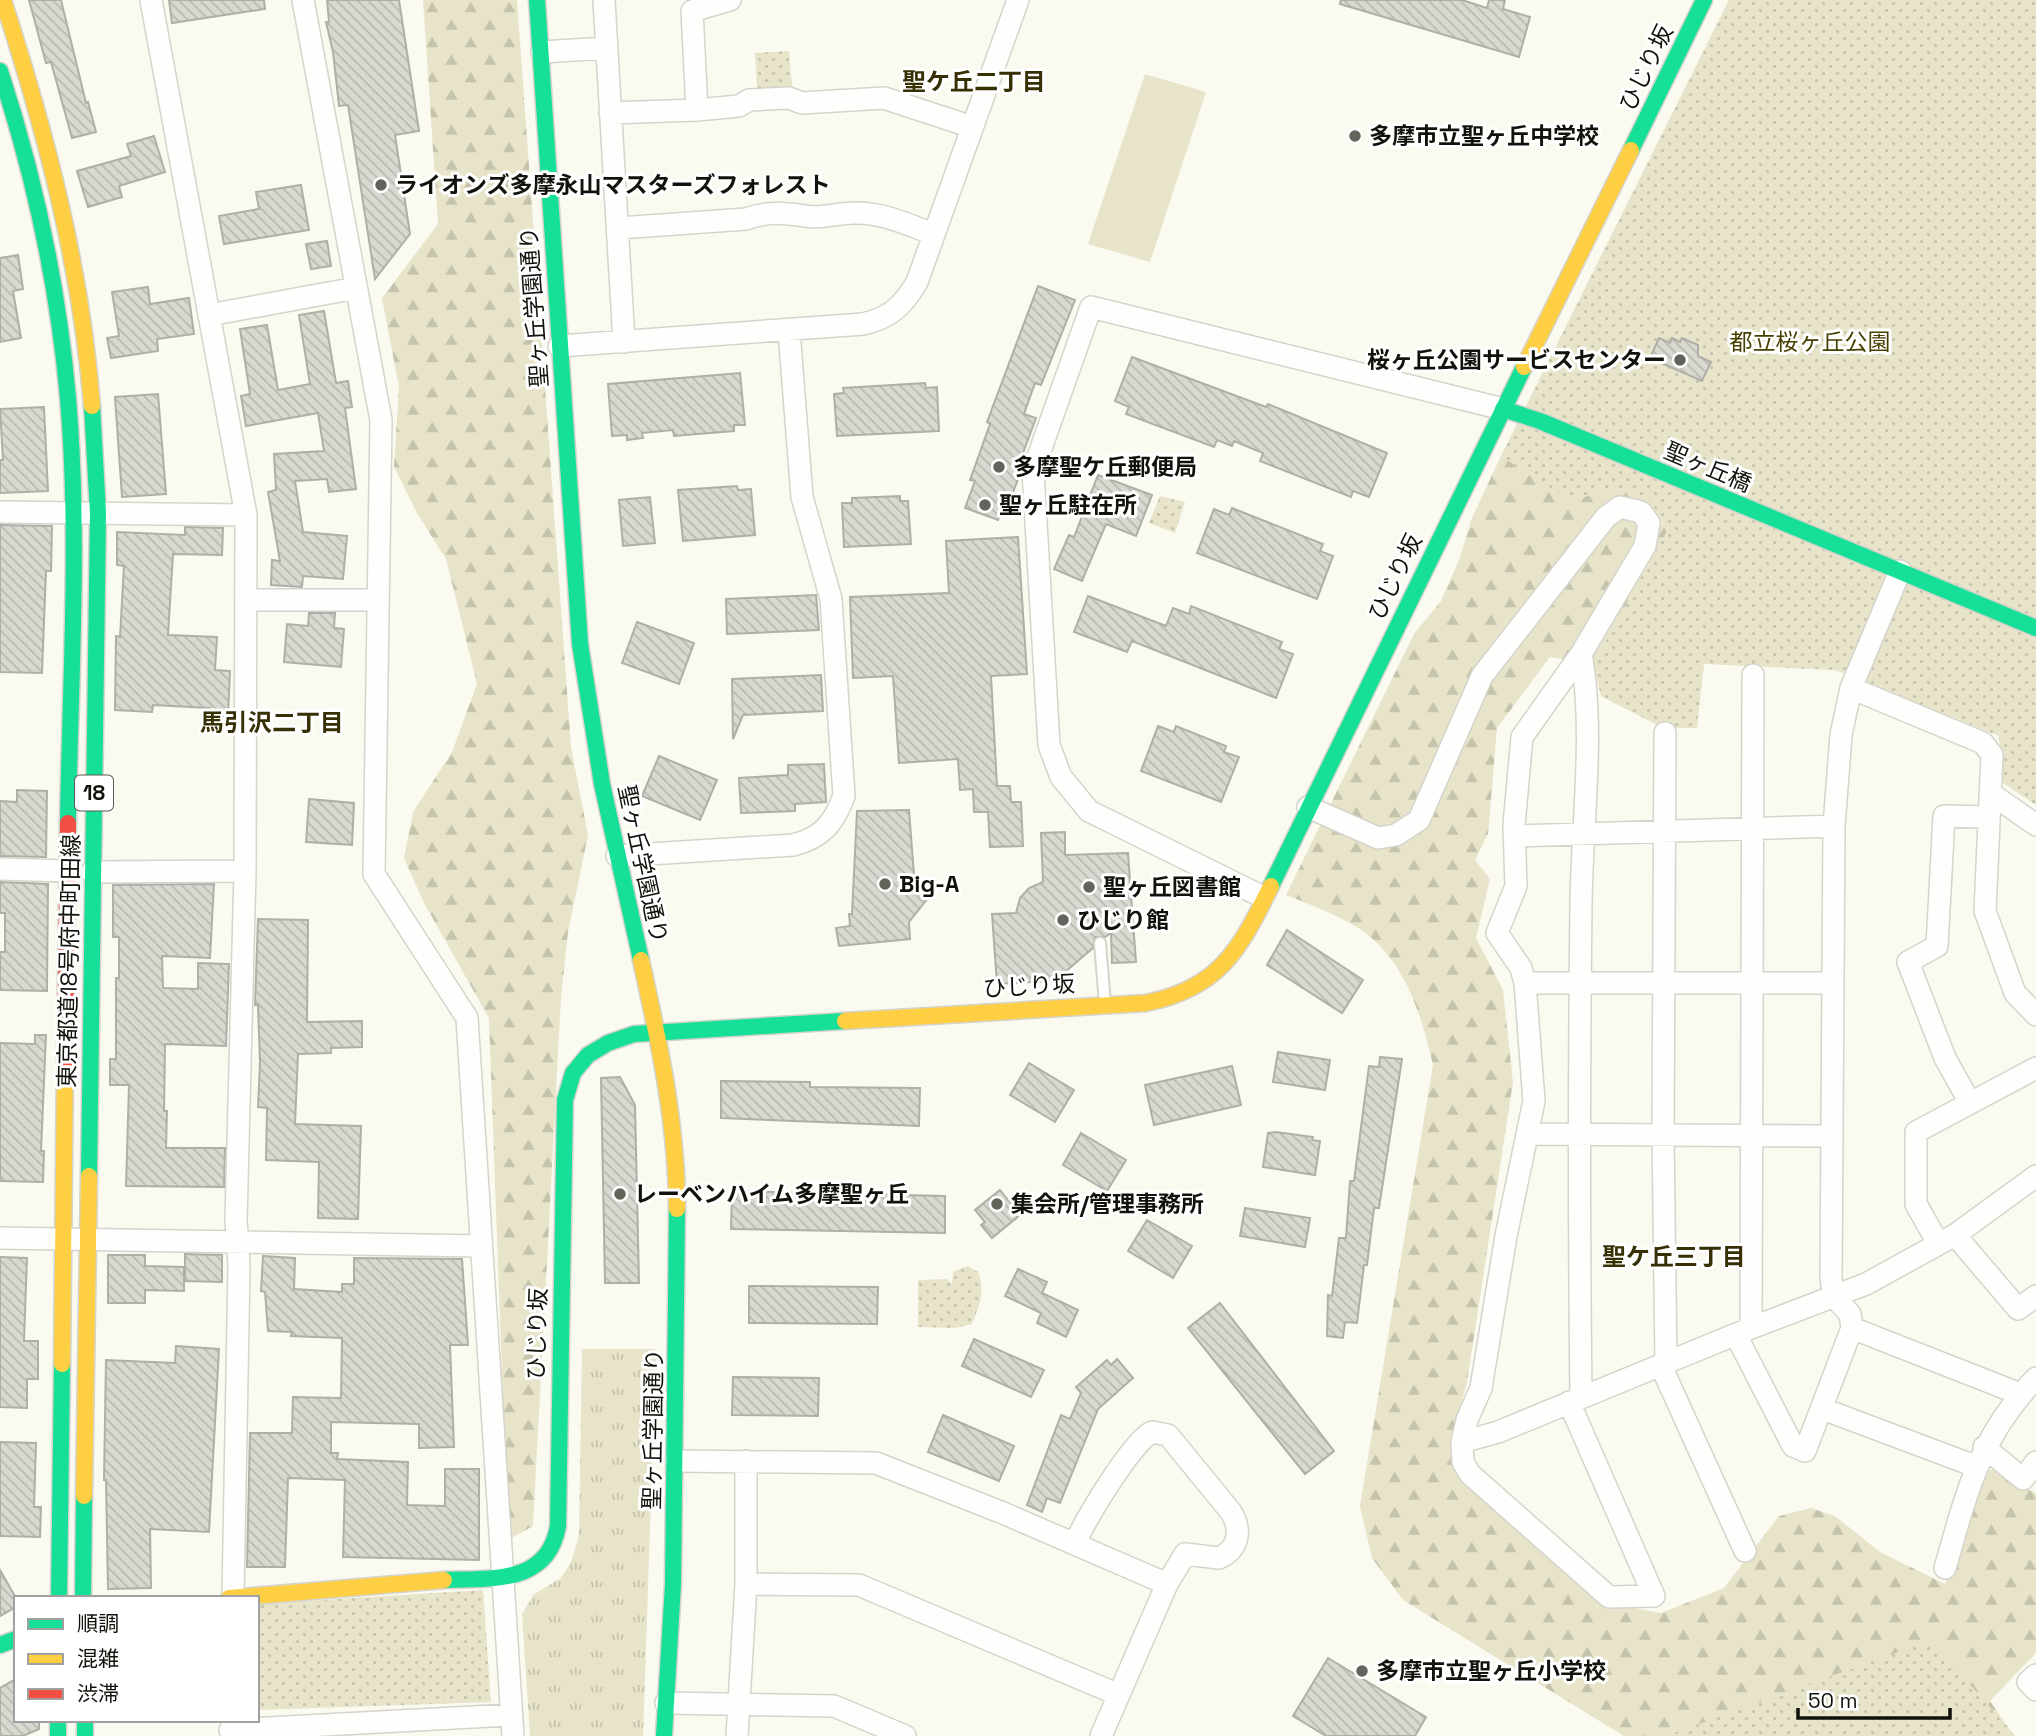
<svg xmlns="http://www.w3.org/2000/svg" width="2036" height="1736" viewBox="0 0 2036 1736" font-family="'Space Grotesk','Noto Sans JP',sans-serif">
	<style>
		.grass { fill: url(#grass-tufts) }
		.forest { fill: url(#forest-firs) }
		.park { fill: url(#park-dots) }
		.pitch { fill: #e7e4ca }
		.building { fill: url(#building-back-hatch); stroke: #afafa7; stroke-width: 2 }
		.lines { fill: none; stroke-linecap: round; stroke-linejoin: round }
		.lane-casing { stroke: #d5d4cc; stroke-width: 14 }
		.street-casing { stroke: #d5d4cc; stroke-width: 24 }
		.fast-casing { stroke: #d5d4cc; stroke-width: 19 }
		.slow-casing { stroke: #d5d4cc; stroke-width: 19 }
		.jam-casing { stroke: #d5d4cc; stroke-width: 19 }
		.lane { stroke: #fefefd; stroke-width: 10 }
		.street { stroke: #fefefd; stroke-width: 21 }
		.fast { stroke: #16e098; stroke-width: 16 }
		.slow { stroke: #ffcf43; stroke-width: 16 }
		.jam { stroke: #f24e42; stroke-width: 16 }
		.poi-dot { fill: #63635c; stroke: #fff; stroke-width: 2.5 }
		.labels { text-anchor: middle; stroke-width: 6; stroke-linejoin: round; paint-order: stroke }
		.shield { fill: #fff; stroke: #595955; stroke-width: 2 }
		.shield-label { font-size: 21px; font-weight: bold; fill: #12120c }
		.street-label { font-size: 23px; fill: #12120c; stroke: #fff }
		.poi-label { font-size: 23px; font-weight: bold; fill: #12120c; stroke: #fff; text-anchor: start }
		.park-label { font-size: 23px; fill: #484001; stroke: #fff }
		.neighbourhood-label { font-size: 24px; font-weight: bold; fill: #363004; stroke: #fff }
	</style>
	<defs>
		<pattern id="grass-tufts" width="24" height="20" patternUnits="userSpaceOnUse" patternTransform="scale(1.75)"><rect width="24" height="20" fill="#e7e4ca"/><path d="M3 7l-1-3M5 7V3M7 7l1-3M15 17l-1-3M17 17v-4M19 17l1-3" fill="none" stroke="#c5c3ac"/></pattern>
		<pattern id="forest-firs" width="22" height="20" patternUnits="userSpaceOnUse" patternTransform="scale(1.75)"><rect width="22" height="20" fill="#e7e4ca"/><path d="M5 1l3.5 6h-7zM16 11l3.5 6h-7z" fill="#c5c3ac"/></pattern>
		<pattern id="park-dots" width="8" height="8" patternUnits="userSpaceOnUse" patternTransform="scale(1.75)"><rect width="8" height="8" fill="#e7e4ca"/><path d="M2 2h.1M6 6h.1" fill="none" stroke="#c5c3ac" stroke-width="1.8" stroke-linecap="round"/></pattern>
		<pattern id="building-back-hatch" width="6" height="6" patternUnits="userSpaceOnUse" patternTransform="scale(1.75)"><rect width="6" height="6" fill="#d9d8d1"/><path d="M-1 5l2 2M0 0l6 6M5-1l2 2" fill="none" stroke="#b9b8b2"/></pattern>
	</defs>
	<rect width="100%" height="100%" fill="#fafaf0"/>
	<path class="grass" d="M582,1349H656L643,1736H530L522,1614L534,1594L561,1578L571,1562L579,1536Z"/>
	<path class="forest" d="M423,0H517L571,747L588,835L568,932L561,997L533,1526L508,1540L489,1018L424,903L404,858L413,812L452,752L477,684L446,559L417,513L394,467L399,387L382,298L438,224Z
		M1501,456L1572,501L1611,487L1648,498L1667,532L1593,664L1550,657L1497,728L1488,834L1475,860L1490,879L1476,938L1503,990L1513,1082L1467,1382L1450,1451L1454,1464L1606,1603L1661,1613L1724,1588L1779,1516L1811,1508L1835,1516L1880,1552L1945,1584L1987,1470H1998L2036,1494V1653L1990,1701L2014,1736H1624L1403,1600L1372,1558L1360,1506L1433,1065C1420,1009 1402,949 1346,921C1327,911 1306,903 1286,895L1414,634L1441,601L1460,558L1471,520Z"/>
	<path class="park" d="M1729,0H2036V805L2003,783L1999,736L1835,670L1704,664L1697,728H1663L1601,696L1593,664L1667,531L1648,498L1611,487L1572,502L1501,456Z
		M789,51L792,86L757,89L755,53Z
		M1160,496L1185,502L1175,533L1149,523Z
		M968,1266L978,1272C986,1290 979,1307 972,1324L955,1328L918,1327V1280L947,1279L952,1284L953,1272Z
		M483,1590L491,1702L257,1710V1604Z
		M1931,1640L2015,1736H1666Z"/>
	<path class="pitch" d="M1145,74L1206,92L1150,262L1088,244Z"/>
	<path class="building" d="M29,0H61L86,103L88,102L96,132L72,138L51,62L46,63Z
		M169,0H264L265,9L172,23Z
		M327,0H399L419,131L395,135L410,234L375,279L348,105L339,106L333,52L326,22H329Z
		M1341,0H1462L1487,8L1489,0H1505L1503,9L1530,17L1519,57L1340,4Z
		M154,136L165,172L119,186L122,197L88,207L77,171L131,156L127,144Z
		M301,185L309,230L224,244L219,216L259,209L256,192Z
		M327,241L331,266L311,269L306,244Z
		M18,255L23,289L13,291L21,338L0,342V258Z
		M1038,286L1075,300L1041,385L1035,383L1024,414L1036,418L1023,453L1025,454L1020,474L1012,495L1008,494L998,520L965,508L975,481L970,480L990,424L987,422Z
		M148,287L150,304L189,298L194,334L157,339L158,351L111,358L107,338L119,336L112,292Z
		M324,311L336,383L348,381L352,407L345,408L356,489L329,492L327,479L295,481L303,532L347,536L343,579L303,576L302,587L271,585L272,560L280,561L268,492L276,490L274,454L324,451L318,413L246,426L241,396L250,394L240,329L267,325L278,390L310,384L299,315Z
		M1659,338L1670,343L1672,338L1680,342L1682,338L1698,345V356L1711,362L1702,381L1650,358Z
		M1132,357L1266,407L1268,404L1387,453L1369,497L1353,491L1351,497L1260,461L1263,453L1234,441L1232,446L1217,440L1214,447L1126,414L1129,407L1115,401Z
		M740,373L745,425H734V431L674,436L673,430L642,433L643,438L627,440V435L612,436L608,384Z
		M925,383L926,388L937,387L939,431L837,436L834,394L844,393L843,388Z
		M158,394L166,494L122,497L115,397Z
		M44,407L48,491L0,493V460H3L0,409Z
		M1098,475L1152,495L1136,536L1106,524L1082,581L1054,569L1069,535L1074,537Z
		M737,486L738,490L751,489L755,535L683,541L678,490Z
		M900,496V501H908L911,544L844,547L842,503H852V498Z
		M650,497L655,543L623,546L619,500Z
		M1232,508L1323,544L1320,551L1333,556L1317,599L1197,553L1214,509L1229,515Z
		M0,525L52,526L51,571H46L42,673L0,672Z
		M185,527L223,528L222,555L173,554L168,635L217,637L215,670L230,671L228,716H210V708L153,705L152,712L115,710L116,636L120,637L124,566L117,565V532L185,535Z
		M1018,537L1027,674L991,676L997,786H1010L1011,802H1021L1023,846L990,847L988,812H974L973,789L960,790L958,759L899,763L893,676L853,678L850,597L949,593L946,541Z
		M816,595L819,630L727,634L726,599Z
		M1088,596L1166,626L1173,608L1189,614L1191,606L1282,642L1279,649L1293,654L1276,698L1132,641L1127,652L1074,632Z
		M309,613H335L334,628L344,629L341,667L284,662L287,624L308,626Z
		M637,622L694,643L679,684L622,663Z
		M821,675L823,711L743,715L733,739L732,679Z
		M1158,726L1174,732L1176,726L1226,746L1224,752L1239,757L1221,802L1141,771Z
		M659,756L717,780L700,820L642,796Z
		M824,764L826,802L795,804V811L741,813L739,778L788,775V765Z
		M17,790L47,791L46,857L0,856V801L17,802Z
		M309,799L354,803L352,845L306,842Z
		M909,810L914,875L932,893L909,922L910,939L839,946L836,928L850,926L849,914H852L857,811Z
		M1065,832V855L1128,853L1136,962L1112,963L1111,933L1105,937H1095L1093,948L1065,972V980L997,984L992,914L1016,913L1020,898L1029,888L1043,882L1041,833Z
		M0,882L48,884L47,991L0,990V952H5V913H0Z
		M214,884L210,958L162,956L163,988L198,989V963L229,964L226,1046L165,1044L164,1111H167L166,1148H225L224,1187L126,1186L129,1085H110V1059H116V978H119V937H113V885Z
		M258,919L308,920L307,1022L362,1021V1047L331,1048V1053L298,1054L295,1124L361,1126L358,1219L318,1218L319,1162L266,1160L267,1108L258,1107L260,1062L258,1005H255Z
		M1287,930L1363,980L1342,1013L1267,965Z
		M35,1035H46L41,1151H44L43,1182L0,1181V1043L35,1044Z
		M1278,1052L1330,1060L1325,1090L1273,1082Z
		M1380,1057L1402,1059L1379,1208H1374L1367,1265H1364L1357,1323L1345,1322L1343,1338L1327,1336L1328,1295L1332,1296L1339,1238H1346L1350,1181H1354L1369,1066L1379,1067Z
		M1029,1063L1074,1090L1055,1122L1010,1095Z
		M1232,1066L1241,1105L1154,1125L1145,1085Z
		M620,1077L635,1105L639,1283H605L601,1078Z
		M721,1081L810,1082V1087L920,1088L919,1126L721,1118Z
		M1276,1132L1313,1137L1312,1140L1320,1141L1315,1175L1263,1167L1268,1133Z
		M1081,1133L1126,1160L1107,1191L1063,1165Z
		M1000,1190L1020,1215L992,1238L981,1225L985,1222L975,1210Z
		M732,1191L945,1196V1233L731,1229Z
		M1245,1208L1310,1218L1305,1247L1240,1236Z
		M1147,1220L1192,1246L1173,1278L1128,1251Z
		M185,1254L222,1255V1282L185,1281Z
		M108,1255H145V1266L184,1267V1291L145,1290V1303H108Z
		M263,1256L295,1258L294,1289L342,1292V1284H354V1258L462,1259L468,1345H450L454,1447L419,1448V1424L331,1422V1453H338L337,1459L408,1462L407,1505L445,1506V1469H479V1560L343,1557L345,1480L288,1478L285,1567H247L250,1433H292L293,1397L341,1398L342,1338L291,1336L292,1332L268,1331L265,1292L261,1291Z
		M0,1257L27,1258L24,1341H38V1379H27V1408L0,1407Z
		M1018,1269L1047,1282L1042,1293L1078,1310L1066,1337L1037,1323L1041,1313L1005,1296Z
		M749,1286L878,1287L877,1324L749,1323Z
		M1220,1303L1334,1451L1305,1474L1188,1328Z
		M974,1339L1044,1370L1031,1397L962,1366Z
		M176,1346L219,1349L209,1532L150,1529L151,1588L108,1589L106,1480H104L106,1360L175,1363Z
		M1117,1359L1133,1378L1098,1409L1060,1503L1047,1498L1042,1512L1027,1505L1061,1415L1070,1419L1081,1393L1076,1387L1107,1360L1111,1365Z
		M733,1377L819,1378L818,1416L732,1415Z
		M943,1415L1014,1446L999,1481L928,1452Z
		M0,1442L36,1443L34,1507H41L40,1537L0,1536Z
		M0,1570L16,1598V1607L0,1616Z
		M1328,1658L1426,1717L1415,1736H1326L1293,1716Z
		M16,1679V1720H39V1729L23,1736H0V1688Z"/>
	<g class="lines">
		<defs>
			<path id="lane" d="M1100,943L1105,1004"/>
			<path id="street" d="M151,0L246,515L245,871L236,1220L239,1265L233,1598
				M303,0L381,420L374,874L467,1018L513,1736
				M604,0L624,342
				M542,52L605,48
				M697,110L692,11L730,0
				M610,113L697,110L739,106L749,100L789,98L802,103L884,98L972,127
				M619,228L746,219C767,211 784,213 805,216C820,219 839,213 854,213C882,212 908,225 934,234
				M209,315L356,288
				M559,346L863,324C890,318 903,306 917,282L1018,0
				M0,512L246,515
				M246,600H378
				M1581,654C1595,730 1582,825 1581,903C1579,1068 1579,1233 1581,1398
				M1851,688L1983,743L1992,755L1985,911L2015,993L2036,1015
				M1665,733L1663,1135L1666,1364
				M1990,793L2036,825
				M1308,807L1378,838L1396,835L1419,820L1482,676L1606,517L1620,507L1641,512L1649,523L1645,546L1581,654L1522,737L1514,825L1516,886L1497,933L1521,968L1525,983L1534,1101L1506,1236L1481,1388L1467,1420L1462,1442L1463,1462L1470,1474L1609,1597L1654,1596L1569,1402
				M1514,836L1834,826
				M617,856L793,845C822,838 834,823 844,796L831,599L802,497L789,331
				M0,869L66,871
				M92,872L245,871
				M1263,897L1089,811L1061,777L1049,745L1033,471L1091,307L1503,409
				M1525,983H1833
				M1970,1103L1945,1058L1908,962L1937,946L1944,816L1989,817
				M1529,1134L1831,1136
				M1955,1235L2018,1309L2036,1296
				M0,1238L481,1246
				M1938,1243L1916,1204V1132L2036,1068
				M1751,1328L1753,675
				M1852,1328L2020,1394
				M1736,1335L1793,1446L1805,1451L1852,1328L1850,1314L1834,1297L1831,1279L1834,826L1841,735L1851,688L1900,571
				M1661,1366L1745,1551
				M1823,1409L1975,1466
				M1462,1442L1498,1432L1751,1328L1866,1284L1955,1235L2036,1176
				M1984,1447L2023,1479L2036,1462
				M676,1461L876,1463L1003,1513L1167,1584L1101,1736
				M1075,1544C1084,1521 1132,1442 1152,1432L1168,1435L1231,1512C1242,1530 1239,1549 1219,1558L1185,1554L1167,1584
				M1945,1568C1967,1492 1979,1437 2036,1378
				M746,1584L859,1585L1119,1695
				M2036,1675L2028,1682L2036,1690
				M666,1703L834,1706L905,1736
				M230,1730L511,1715
				M737,1736L746,1584V1461"/>
			<path id="fast" d="M537,0L580,644L602,784L641,960
				M0,71C35,178 58,286 68,398C80,539 70,683 68,823
				M1631,150L1704,0
				M1503,409L1540,421L2036,628
				M1271,886L1524,367
				M89,1176L98,513L92,406
				M444,1580C491,1578 548,1585 558,1526L565,1100L573,1073L588,1055L608,1043L634,1034L845,1021
				M59,1598L62,1364
				M83,1598L84,1496
				M0,1645L16,1639
				M58,1720V1736
				M85,1720V1736
				M664,1736L673,1584L677,1209"/>
			<path id="slow" d="M3,0C46,133 81,266 92,406
				M1524,367L1631,150
				M641,960C659,1042 677,1124 677,1209
				M845,1021L1146,1003C1220,988 1240,949 1271,886
				M62,1364L65,1063
				M84,1496L89,1176
				M229,1598L444,1580"/>
			<path id="jam" d="M65,1063L68,823"/>
		</defs>
		<use href="#lane" class="lane-casing"/>
		<use href="#street" class="street-casing"/>
		<use href="#fast" class="fast-casing"/>
		<use href="#slow" class="slow-casing"/>
		<use href="#jam" class="jam-casing"/>
		<use href="#lane" class="lane"/>
		<use href="#street" class="street"/>
		<use href="#fast" class="fast"/>
		<use href="#slow" class="slow"/>
		<use href="#jam" class="jam"/>
	</g>
	<g class="poi-dot">
		<circle cx="1355" cy="136" r="7"/>
		<circle cx="381" cy="185" r="7"/>
		<circle cx="1680" cy="360" r="7"/>
		<circle cx="999" cy="467" r="7"/>
		<circle cx="985" cy="505" r="7"/>
		<circle cx="885" cy="884" r="7"/>
		<circle cx="1089" cy="887" r="7"/>
		<circle cx="1063" cy="920" r="7"/>
		<circle cx="620" cy="1194" r="7"/>
		<circle cx="997" cy="1204" r="7"/>
		<circle cx="1362" cy="1671" r="7"/>
	</g>
	<g class="labels">
		<rect class="shield" x="75" y="775.5" width="38" height="35" rx="5"/>
		<g class="shield-label">
			<text x="94" y="800">18</text>
		</g>
		<g class="street-label">
			<text transform="translate(1646 68) rotate(-64)" y="8">ひじり坂</text>
			<text transform="translate(534 307) rotate(-94)" y="8">聖ヶ丘学園通り</text>
			<text transform="translate(1708 467) rotate(23)" y="8">聖ヶ丘橋</text>
			<text transform="translate(1395 577) rotate(-64)" y="8">ひじり坂</text>
			<text transform="translate(643 864) rotate(78)" y="8">聖ヶ丘学園通り</text>
			<text transform="translate(69 961) rotate(-89)" y="8">東京都道18号府中町田線</text>
			<text transform="translate(1029 986) rotate(-3)" y="8">ひじり坂</text>
			<text transform="translate(537 1334) rotate(-88)" y="8">ひじり坂</text>
			<text transform="translate(653 1429) rotate(-89)" y="8">聖ヶ丘学園通り</text>
		</g>
		<g class="poi-label">
			<text x="1369" y="144">多摩市立聖ヶ丘中学校</text>
			<text x="395" y="193">ライオンズ多摩永山マスターズフォレスト</text>
			<text x="1666" y="368" text-anchor="end">桜ヶ丘公園サービスセンター</text>
			<text x="1013" y="475">多摩聖ケ丘郵便局</text>
			<text x="999" y="513">聖ヶ丘駐在所</text>
			<text x="899" y="892">Big-A</text>
			<text x="1103" y="895">聖ヶ丘図書館</text>
			<text x="1077" y="928">ひじり館</text>
			<text x="634" y="1202">レーベンハイム多摩聖ヶ丘</text>
			<text x="1011" y="1212">集会所/管理事務所</text>
			<text x="1376" y="1679">多摩市立聖ヶ丘小学校</text>
		</g>
		<g class="park-label">
			<text x="1810" y="350">都立桜ヶ丘公園</text>
		</g>
		<g class="neighbourhood-label">
			<text x="974" y="90">聖ケ丘二丁目</text>
			<text x="272" y="731">馬引沢二丁目</text>
			<text x="1674" y="1265">聖ケ丘三丁目</text>
		</g>
	</g>
	<rect x="14" y="1596" width="245" height="126" fill="#ffffff" stroke="#a0a09e" stroke-width="2"/>
	<rect x="28" y="1619" width="35" height="10" fill="#16e098" stroke="#a0a09e" stroke-width="2"/>
	<text x="77" y="1631" font-size="21" fill="#12120c">順調</text>
	<rect x="28" y="1654" width="35" height="10" fill="#ffcf43" stroke="#a0a09e" stroke-width="2"/>
	<text x="77" y="1666" font-size="21" fill="#12120c">混雑</text>
	<rect x="28" y="1689" width="35" height="10" fill="#f24e42" stroke="#a0a09e" stroke-width="2"/>
	<text x="77" y="1701" font-size="21" fill="#12120c">渋滞</text>
	<path d="M1798 1708v10h152v-10" fill="none" stroke="#12120c" stroke-width="3.5"/>
	<text x="1808" y="1708" font-size="21" fill="#12120c" stroke="#ffffff" stroke-width="5" paint-order="stroke">50 m</text>
</svg>
